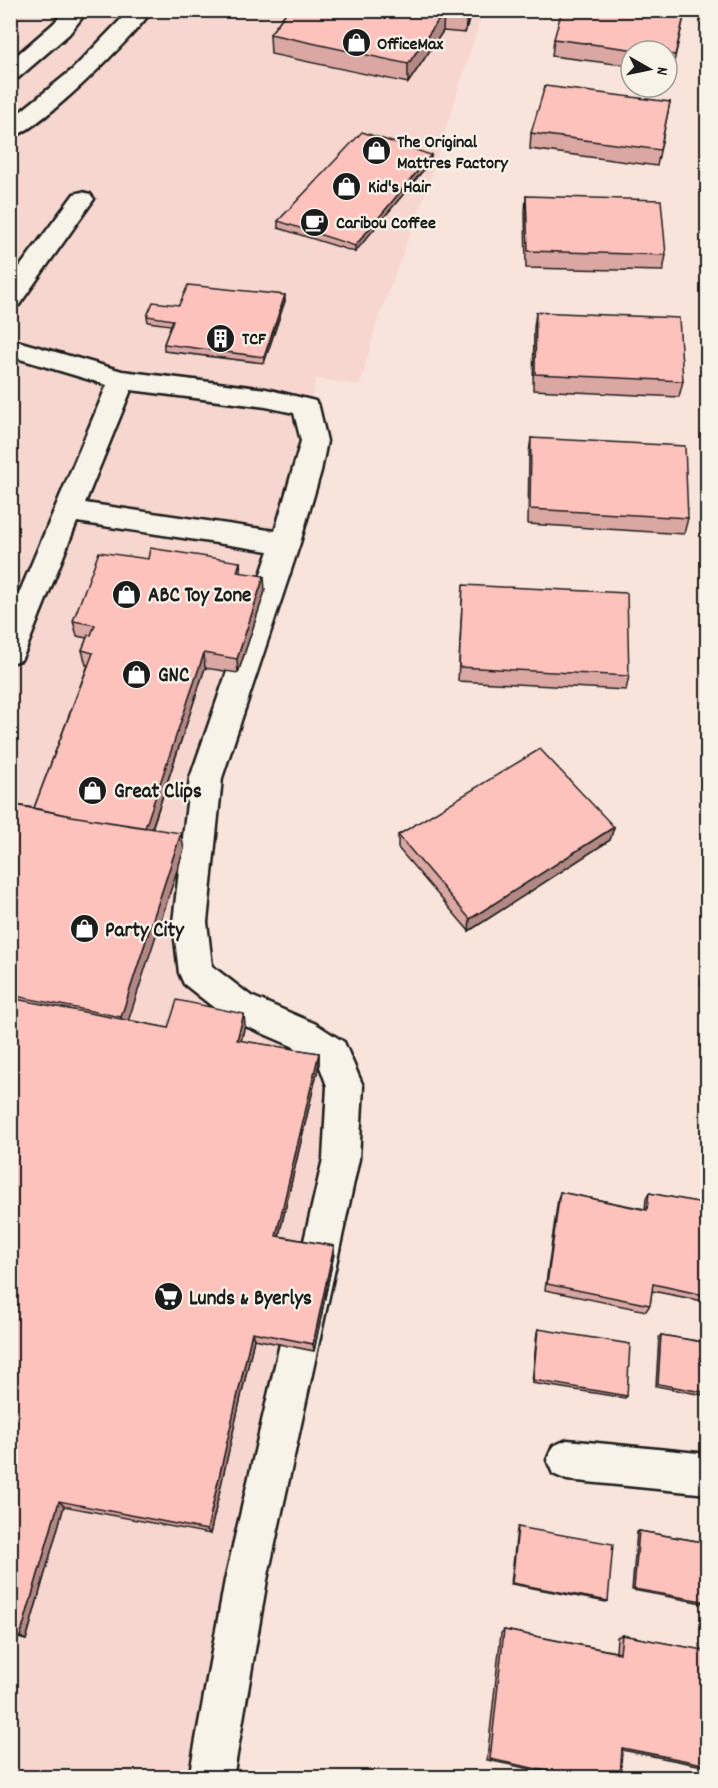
<svg xmlns="http://www.w3.org/2000/svg" width="718" height="1788" viewBox="0 0 718 1788" font-family="Dekko,sans-serif">
	<style>
		.built { fill: #f6d6ce }
		.lines { fill: none; stroke-linecap: round; stroke-linejoin: round }
		.minor-casing { stroke: #1c1c1c; stroke-width: 5 }
		.minor { fill: #f7f3e8; fill-rule: evenodd }
		.wall { fill: #daa7a3; stroke: #1c1c1c; stroke-width: 1.5 }
		.shaded-wall { fill: #b28884; stroke: #1c1c1c; stroke-width: 1.5 }
		.building { fill: #fec2bd; stroke: #1c1c1c; stroke-width: 1.5 }
		.labels { text-anchor: middle; stroke-width: 4.5; stroke-linejoin: round; paint-order: stroke }
		.far-poi-label { font-size: 18px; font-weight: bold; fill: #1c1c1c; stroke: #f7f3e8; text-anchor: start }
		.poi-label { font-size: 21px; font-weight: bold; fill: #1c1c1c; stroke: #f7f3e8; text-anchor: start }
	</style>
	<rect width="100%" height="100%" fill="#f9e4db"/>
	<filter id="ink" filterUnits="userSpaceOnUse"><feTurbulence type="fractalNoise" baseFrequency=".0167" numOctaves="2"/><feDisplacementMap in="SourceGraphic" scale="12" xChannelSelector="R" yChannelSelector="G"/><feConvolveMatrix kernelMatrix="1 2 1 2 8 2 1 2 1" color-interpolation-filters="sRGB"/></filter>
	<g filter="url(#ink)">
		<path class="built" d="M11,11H483L427,189L377,322L360,385L316,379L275,574L206,778L196,973L293,1033L345,1086L206,1777L11,1778Z"/>
		<g class="lines">
			<defs>
				<path id="minor" d="M66,10H88L69,34L18,78L10,79V61L53,24Z
					M130,10H152C134,37 39,131 10,138V120L72,70Z
					M82,192L90,194L94,199L19,305L10,307V280L74,194Z
					M10,339L122,371L266,389L315,401L319,407L327,441L321,471L300,543L222,778L207,922L212,966L251,996L316,1024L344,1042L363,1086L359,1159L267,1580L233,1778H189L225,1580L323,1159L327,1086L319,1064L292,1046L227,1018L184,984L179,973L173,922L190,778L269,551L77,522L25,652L21,660L10,663V615L107,385L10,356ZM131,390L266,407L294,413L301,441L275,531L85,503Z
					M567,1440L708,1454V1494L567,1480L553,1474L547,1460L553,1446Z"/>
			</defs>
			<use href="#minor" class="minor-casing"/>
			<use href="#minor" class="minor"/>
		</g>
		<path class="wall" d="M288,10H472L465,33L443,31L408,83L271,54L270,34Z
			M685,12L672,71L667,70V51H631V66L552,56L554,39Z
			M670,102L657,166L530,149L531,133Z
			M431,161L355,252L278,228V221Z
			M526,196L666,255L663,271L526,268L525,212Z
			M285,301L264,363L164,351V344L171,325L148,322L147,316L179,305Z
			M536,312L683,381L679,397L533,390L534,328Z
			M531,438L688,518L684,534L528,524L529,453Z
			M240,562L241,573L265,591L238,673L205,668L152,829L184,849L128,1020L168,1028L245,1025L241,1041L319,1053V1064L279,1236L334,1246V1254L314,1351L254,1339L210,1534L64,1506L26,1640L10,1636V804L34,808L88,665H86L82,650L87,638L77,636L73,621Z
			M463,585L629,676L626,690L458,681Z
			M614,827L610,840L469,931L398,848V835Z
			M708,895V986L701,985Z
			M560,1192L645,1209L646,1199L649,1193L708,1204V1302L652,1291L650,1305L646,1311L545,1290L558,1199Z
			M538,1329L627,1396L625,1398L532,1383L537,1332Z
			M661,1335L708,1343V1396L656,1386L659,1337Z
			M518,1527L608,1601L606,1602L511,1584L517,1529Z
			M639,1531L708,1543V1604L632,1590L637,1532Z
			M504,1630L616,1652L617,1637L622,1635L708,1651V1767L622,1750L620,1778H574L487,1760L501,1633Z"/>
		<path class="shaded-wall" d="M468,10H472L465,33L467,14Z
			M444,12L443,31L408,83V64Z
			M431,155V161L355,252V246Z
			M285,295V301L264,363V357Z
			M240,562L241,577L237,572Z
			M264,576L265,591L238,673L237,659Z
			M204,653L205,668L147,843L144,830Z
			M614,827L610,840L469,931L470,919Z
			M181,833L184,849L125,1031L121,1017Z
			M244,1014L245,1025L238,1051L237,1040Z
			M319,1053V1064L277,1244L276,1236Z
			M334,1246V1254L314,1351L313,1344Z
			M252,1332L254,1339L210,1534L207,1530Z
			M59,1501L64,1506L26,1640L20,1637Z"/>
		<path class="building" d="M288,10H468L467,14L444,12L408,64L270,34Z
			M562,10H674L685,12L675,55L667,54V51H644L554,39Z
			M545,86L670,102L660,150L531,133Z
			M362,132L431,155L355,246L278,221Z
			M526,196L661,200L666,255L528,251Z
			M188,285L285,295L264,357L164,344L173,320L147,316L153,302L179,305Z
			M536,312L679,318L683,381L535,374Z
			M531,438L685,446L688,518L530,509Z
			M150,548L240,562L237,572L264,576L237,659L204,653L145,828L71,816L34,808L93,653L82,650L88,635H91L95,625L73,621L99,552L148,559Z
			M463,585L627,593L629,676L459,667Z
			M540,749L614,827L470,919L398,835Z
			M10,804L71,816L181,833L121,1017L10,995Z
			M708,953V974L706,973Z
			M10,998L168,1028L177,1000L244,1014L237,1040L319,1053L276,1236L334,1246L313,1344L252,1332L207,1530L59,1501L20,1637L10,1635Z
			M560,1192L647,1210L649,1193L708,1204V1296L653,1284L650,1305L547,1284Z
			M538,1329L630,1344L627,1396L533,1380Z
			M661,1335L708,1343V1393L658,1384Z
			M518,1527L613,1544L608,1601L512,1583Z
			M639,1531L708,1543V1602L634,1589Z
			M504,1630L620,1653L622,1635L708,1651V1765L622,1748L620,1778H579L490,1759Z"/>
	</g>
	<defs>
		<symbol id="shop-disc" viewBox="-11 -11 22 22"><circle r="9.5" fill="#1c1c1c" stroke="#f7f3e8"/><path d="M-5-2.5h2.3a2.7 3.5 0 0 1 5.4 0H5L5.5 6h-11ZM-1.5-2.5h3a1.5 2.3 0 0 0-3 0Z" fill="#fff"/></symbol>
		<symbol id="cafe-disc" viewBox="-11 -11 22 22"><circle r="9.5" fill="#1c1c1c" stroke="#f7f3e8"/><path d="M-5.5-4.5H6V0H3Q3 3.5 0 3.5H-2.5Q-5.5 3.5-5.5 0ZM3-3.2v2h1.7v-2ZM-6 4.5H4V6H-6Z" fill="#fff"/></symbol>
		<symbol id="building-disc" viewBox="-11 -11 22 22"><circle r="9.5" fill="#1c1c1c" stroke="#f7f3e8"/><path d="M-4-6H4V6H1V3H-1V6H-4ZM-2.5-4.3h1.7v1.8h-1.7ZM.8-4.3h1.7v1.8H.8ZM-2.5-1h1.7V.8h-1.7ZM.8-1h1.7V.8H.8Z" fill="#fff"/></symbol>
		<symbol id="supermarket-disc" viewBox="-11 -11 22 22"><circle r="9.5" fill="#1c1c1c" stroke="#f7f3e8"/><path d="M-6-5.5h2.5l.6 2H6L4.5 2H-2.5L-4.4-4H-6ZM-1.5 3.2a1.3 1.3 0 1 0 .1 0ZM3 3.2a1.3 1.3 0 1 0 .1 0Z" fill="#fff"/></symbol>
	</defs>
	<g fill-rule="evenodd">
		<use href="#shop-disc" x="340" y="26" width="33" height="33"/>
		<use href="#shop-disc" x="360" y="134" width="33" height="33"/>
		<use href="#shop-disc" x="330" y="170" width="33" height="33"/>
		<use href="#cafe-disc" x="298" y="206" width="33" height="33"/>
		<use href="#building-disc" x="204" y="322" width="33" height="33"/>
		<use href="#shop-disc" x="110" y="578" width="33" height="33"/>
		<use href="#shop-disc" x="120" y="658" width="33" height="33"/>
		<use href="#shop-disc" x="76" y="774" width="33" height="33"/>
		<use href="#shop-disc" x="68" y="912" width="33" height="33"/>
		<use href="#supermarket-disc" x="152" y="1280" width="33" height="33"/>
	</g>
	<g class="labels">
		<g class="far-poi-label">
			<text x="377" y="49">OfficeMax</text>
			<text x="397" y="147">The Original<tspan x="397" dy="21">Mattres Factory</tspan></text>
			<text x="368" y="192">Kid's Hair</text>
			<text x="336" y="228">Caribou Coffee</text>
			<text x="242" y="344">TCF</text>
		</g>
		<g class="poi-label">
			<text x="148" y="601">ABC Toy Zone</text>
			<text x="158" y="681">GNC</text>
			<text x="114" y="797">Great Clips</text>
			<text x="105" y="936">Party City</text>
			<text x="189" y="1304">Lunds &amp; Byerlys</text>
		</g>
	</g>
	<rect width="718" height="1788" fill="none" stroke="#f7f3e8" stroke-width="36"/>
	<rect x="18" y="18" width="682" height="1752" fill="none" stroke="#1c1c1c" stroke-width="2" filter="url(#ink)"/>
	<g transform="translate(649 69) rotate(99)"><circle r="28" fill="#f7f3e8" stroke="#9f9d96" stroke-width="1.5"/>
	<path d="M0-4.5L10 22L0 15L-10 22Z" fill="#1c1c1c"/>
	<text y="-9" font-size="16" font-weight="bold" text-anchor="middle" fill="#1c1c1c">N</text>
	</g>
</svg>
